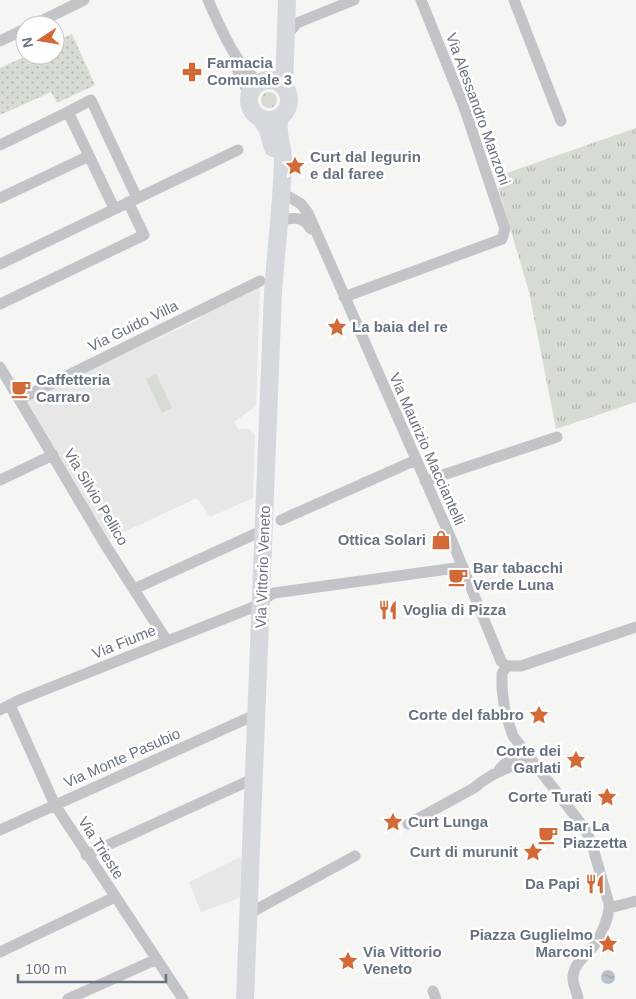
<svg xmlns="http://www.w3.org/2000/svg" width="636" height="999" viewBox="0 0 636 999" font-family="Helvetica,sans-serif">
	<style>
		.built { fill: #e6e7e6 }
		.grass { fill: url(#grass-tufts) }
		.park { fill: url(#park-dots) }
		.garden { fill: #d6dcd4 }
		.water { fill: url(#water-ripples) }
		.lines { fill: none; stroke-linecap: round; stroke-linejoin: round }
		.street { stroke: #c2c4c8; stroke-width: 11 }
		.primary { stroke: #d5d8dc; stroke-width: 18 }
		.labels { text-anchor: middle; stroke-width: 5; stroke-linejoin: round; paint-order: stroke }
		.poi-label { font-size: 15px; font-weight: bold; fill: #687381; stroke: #fff; text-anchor: start }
		.street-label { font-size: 15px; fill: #687381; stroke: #fff }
	</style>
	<defs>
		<pattern id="grass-tufts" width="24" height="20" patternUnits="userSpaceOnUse" patternTransform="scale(1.25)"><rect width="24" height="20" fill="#d6dcd4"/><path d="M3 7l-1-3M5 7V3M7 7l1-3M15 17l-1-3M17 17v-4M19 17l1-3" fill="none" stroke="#b1b7b1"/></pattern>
		<pattern id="park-dots" width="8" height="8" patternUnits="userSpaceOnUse" patternTransform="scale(1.25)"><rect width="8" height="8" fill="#d6dcd4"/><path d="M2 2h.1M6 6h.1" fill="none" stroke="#b1b7b1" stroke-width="1.8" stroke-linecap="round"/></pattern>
		<pattern id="water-ripples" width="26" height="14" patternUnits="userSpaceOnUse" patternTransform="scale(1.25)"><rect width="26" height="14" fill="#bac2c7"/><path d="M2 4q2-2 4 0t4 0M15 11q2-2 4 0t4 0" fill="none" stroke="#9ba2a7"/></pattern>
	</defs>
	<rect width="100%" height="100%" fill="#f5f6f3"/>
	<path class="built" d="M260,286L256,406L234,422L238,429H249L255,434L253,498L210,517L197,498L109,539L26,401L201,318L200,315Z
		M241,857L240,898L201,912L189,882Z"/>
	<path class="grass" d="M261 100a8 8 0 1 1 16 0a8 8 0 1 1-16 0Z
		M636,128V402L556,429L529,292L495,177Z"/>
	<path class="park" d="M72,34L95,85L57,103L51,92L0,115V68L28,55H55V42Z"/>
	<path class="garden" d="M156,374L172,408L162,413L146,379Z"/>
	<path class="water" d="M601 977a7 7 0 1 1 14 0a7 7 0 1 1-14 0Z"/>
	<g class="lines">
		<path class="street" d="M208,0C219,24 237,69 260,82
			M514,0L561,121
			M33,25L84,0
			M287,35L297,23L354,0
			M0,41L25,29
			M236,67L249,94
			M0,145L68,112
			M281,192L301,204L308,213L452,541L501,661L506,666H521L636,627
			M0,198L89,156
			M114,208L68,112L91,100L137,198
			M280,220C295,218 302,215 311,229
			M0,264L238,150
			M344,297L502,239L505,229L464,107L421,0
			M0,304L144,235L128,202
			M0,367L106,546L167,641
			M20,399L260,281
			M0,480L53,455
			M425,481L557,437
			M281,520L416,460
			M134,589L264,530
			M506,666L502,674V688L505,712L513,736L586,830L593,848L609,904C610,916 600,939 592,948C584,958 575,962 573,976C572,984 577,991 578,999
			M10,705L55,805L183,999
			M0,710L19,700L261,604L264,599L274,593L463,567
			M499,770L511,757L524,750
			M408,824L474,788C491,772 511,768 531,757
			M0,830L257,714
			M86,855L255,778
			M609,908L636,901
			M248,914L355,856
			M0,952L115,897
			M433,991L436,999
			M68,999L157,959"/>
		<path class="primary" d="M249 100a20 20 0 1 1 40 0a20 20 0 1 1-40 0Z
			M284,87L287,0
			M261,119L268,130L273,148
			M245,999L273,293C276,248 282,204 283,159C283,144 275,131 280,117"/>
	</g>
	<defs>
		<symbol id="pharmacy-bare" viewBox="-9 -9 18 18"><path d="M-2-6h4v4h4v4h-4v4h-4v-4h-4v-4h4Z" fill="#d26937" stroke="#fff" stroke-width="2.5" paint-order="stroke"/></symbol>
		<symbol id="sight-bare" viewBox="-9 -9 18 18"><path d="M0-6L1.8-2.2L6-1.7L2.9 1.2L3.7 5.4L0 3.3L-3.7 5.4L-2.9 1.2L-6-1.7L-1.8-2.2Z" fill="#d26937" stroke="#fff" stroke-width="2.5" paint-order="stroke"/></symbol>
		<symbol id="cafe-bare" viewBox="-9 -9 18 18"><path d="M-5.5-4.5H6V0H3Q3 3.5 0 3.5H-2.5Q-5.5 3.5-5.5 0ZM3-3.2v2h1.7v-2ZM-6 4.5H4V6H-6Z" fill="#d26937" stroke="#fff" stroke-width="2.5" paint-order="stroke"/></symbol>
		<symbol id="shop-bare" viewBox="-9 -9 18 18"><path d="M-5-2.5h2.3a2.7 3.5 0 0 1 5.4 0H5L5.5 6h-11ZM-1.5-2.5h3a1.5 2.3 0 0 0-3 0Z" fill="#d26937" stroke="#fff" stroke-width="2.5" paint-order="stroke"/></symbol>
		<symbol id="restaurant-bare" viewBox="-9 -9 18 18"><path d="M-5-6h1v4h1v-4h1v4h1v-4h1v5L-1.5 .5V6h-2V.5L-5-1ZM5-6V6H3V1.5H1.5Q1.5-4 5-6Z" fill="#d26937" stroke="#fff" stroke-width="2.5" paint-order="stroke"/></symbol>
	</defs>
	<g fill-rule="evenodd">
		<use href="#pharmacy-bare" x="178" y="58" width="28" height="28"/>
		<use href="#sight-bare" x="281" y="152" width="28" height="28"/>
		<use href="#sight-bare" x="323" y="313" width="28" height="28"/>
		<use href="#cafe-bare" x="7" y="375" width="28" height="28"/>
		<use href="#shop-bare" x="427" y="526" width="28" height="28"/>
		<use href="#cafe-bare" x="444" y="563" width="28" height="28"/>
		<use href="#restaurant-bare" x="374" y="596" width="28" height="28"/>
		<use href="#sight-bare" x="525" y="701" width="28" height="28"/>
		<use href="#sight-bare" x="562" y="746" width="28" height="28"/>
		<use href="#sight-bare" x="593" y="783" width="28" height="28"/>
		<use href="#sight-bare" x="379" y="808" width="28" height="28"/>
		<use href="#cafe-bare" x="534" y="821" width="28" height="28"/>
		<use href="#sight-bare" x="519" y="838" width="28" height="28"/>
		<use href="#restaurant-bare" x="581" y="870" width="28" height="28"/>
		<use href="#sight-bare" x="594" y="930" width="28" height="28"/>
		<use href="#sight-bare" x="334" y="947" width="28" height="28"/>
	</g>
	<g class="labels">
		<g class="poi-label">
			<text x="207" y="68">Farmacia<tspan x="207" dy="17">Comunale 3</tspan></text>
			<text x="310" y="162">Curt dal legurin<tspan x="310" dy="17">e dal faree</tspan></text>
			<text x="352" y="332">La baia del re</text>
			<text x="36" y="385">Caffetteria<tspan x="36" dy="17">Carraro</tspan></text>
			<text x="426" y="545" text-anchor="end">Ottica Solari</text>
			<text x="473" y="573">Bar tabacchi<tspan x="473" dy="17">Verde Luna</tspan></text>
			<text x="403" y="615">Voglia di Pizza</text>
			<text x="524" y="720" text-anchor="end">Corte del fabbro</text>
			<text x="561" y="756" text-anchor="end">Corte dei<tspan x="561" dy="17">Garlati</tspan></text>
			<text x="592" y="802" text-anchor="end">Corte Turati</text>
			<text x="408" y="827">Curt Lunga</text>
			<text x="563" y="831">Bar La<tspan x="563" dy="17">Piazzetta</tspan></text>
			<text x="518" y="857" text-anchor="end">Curt di murunit</text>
			<text x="580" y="889" text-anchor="end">Da Papi</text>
			<text x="593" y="940" text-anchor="end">Piazza Guglielmo<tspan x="593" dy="17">Marconi</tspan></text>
			<text x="363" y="957">Via Vittorio<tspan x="363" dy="17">Veneto</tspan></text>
		</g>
		<g class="street-label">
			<text transform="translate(478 109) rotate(70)" y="5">Via Alessandro Manzoni</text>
			<text transform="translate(133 326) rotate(-26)" y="5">Via Guido Villa</text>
			<text transform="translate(427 449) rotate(66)" y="5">Via Maurizio Macciantelli</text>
			<text transform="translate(96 497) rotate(59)" y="5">Via Silvio Pellico</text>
			<text transform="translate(263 567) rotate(-88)" y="5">Via Vittorio Veneto</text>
			<text transform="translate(124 642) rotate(-22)" y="5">Via Fiume</text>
			<text transform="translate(122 758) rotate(-24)" y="5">Via Monte Pasubio</text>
			<text transform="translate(101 848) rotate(57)" y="5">Via Trieste</text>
		</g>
	</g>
	<g transform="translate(40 40) rotate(258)"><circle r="24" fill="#ffffff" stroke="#c3c7cd"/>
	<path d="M0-4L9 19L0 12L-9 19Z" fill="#d26937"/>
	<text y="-8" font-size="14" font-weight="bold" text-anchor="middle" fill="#687381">N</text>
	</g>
	<path d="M18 974v8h148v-8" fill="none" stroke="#687381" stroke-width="2.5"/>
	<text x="25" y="974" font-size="15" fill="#687381" stroke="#ffffff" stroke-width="4" paint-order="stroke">100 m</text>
</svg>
